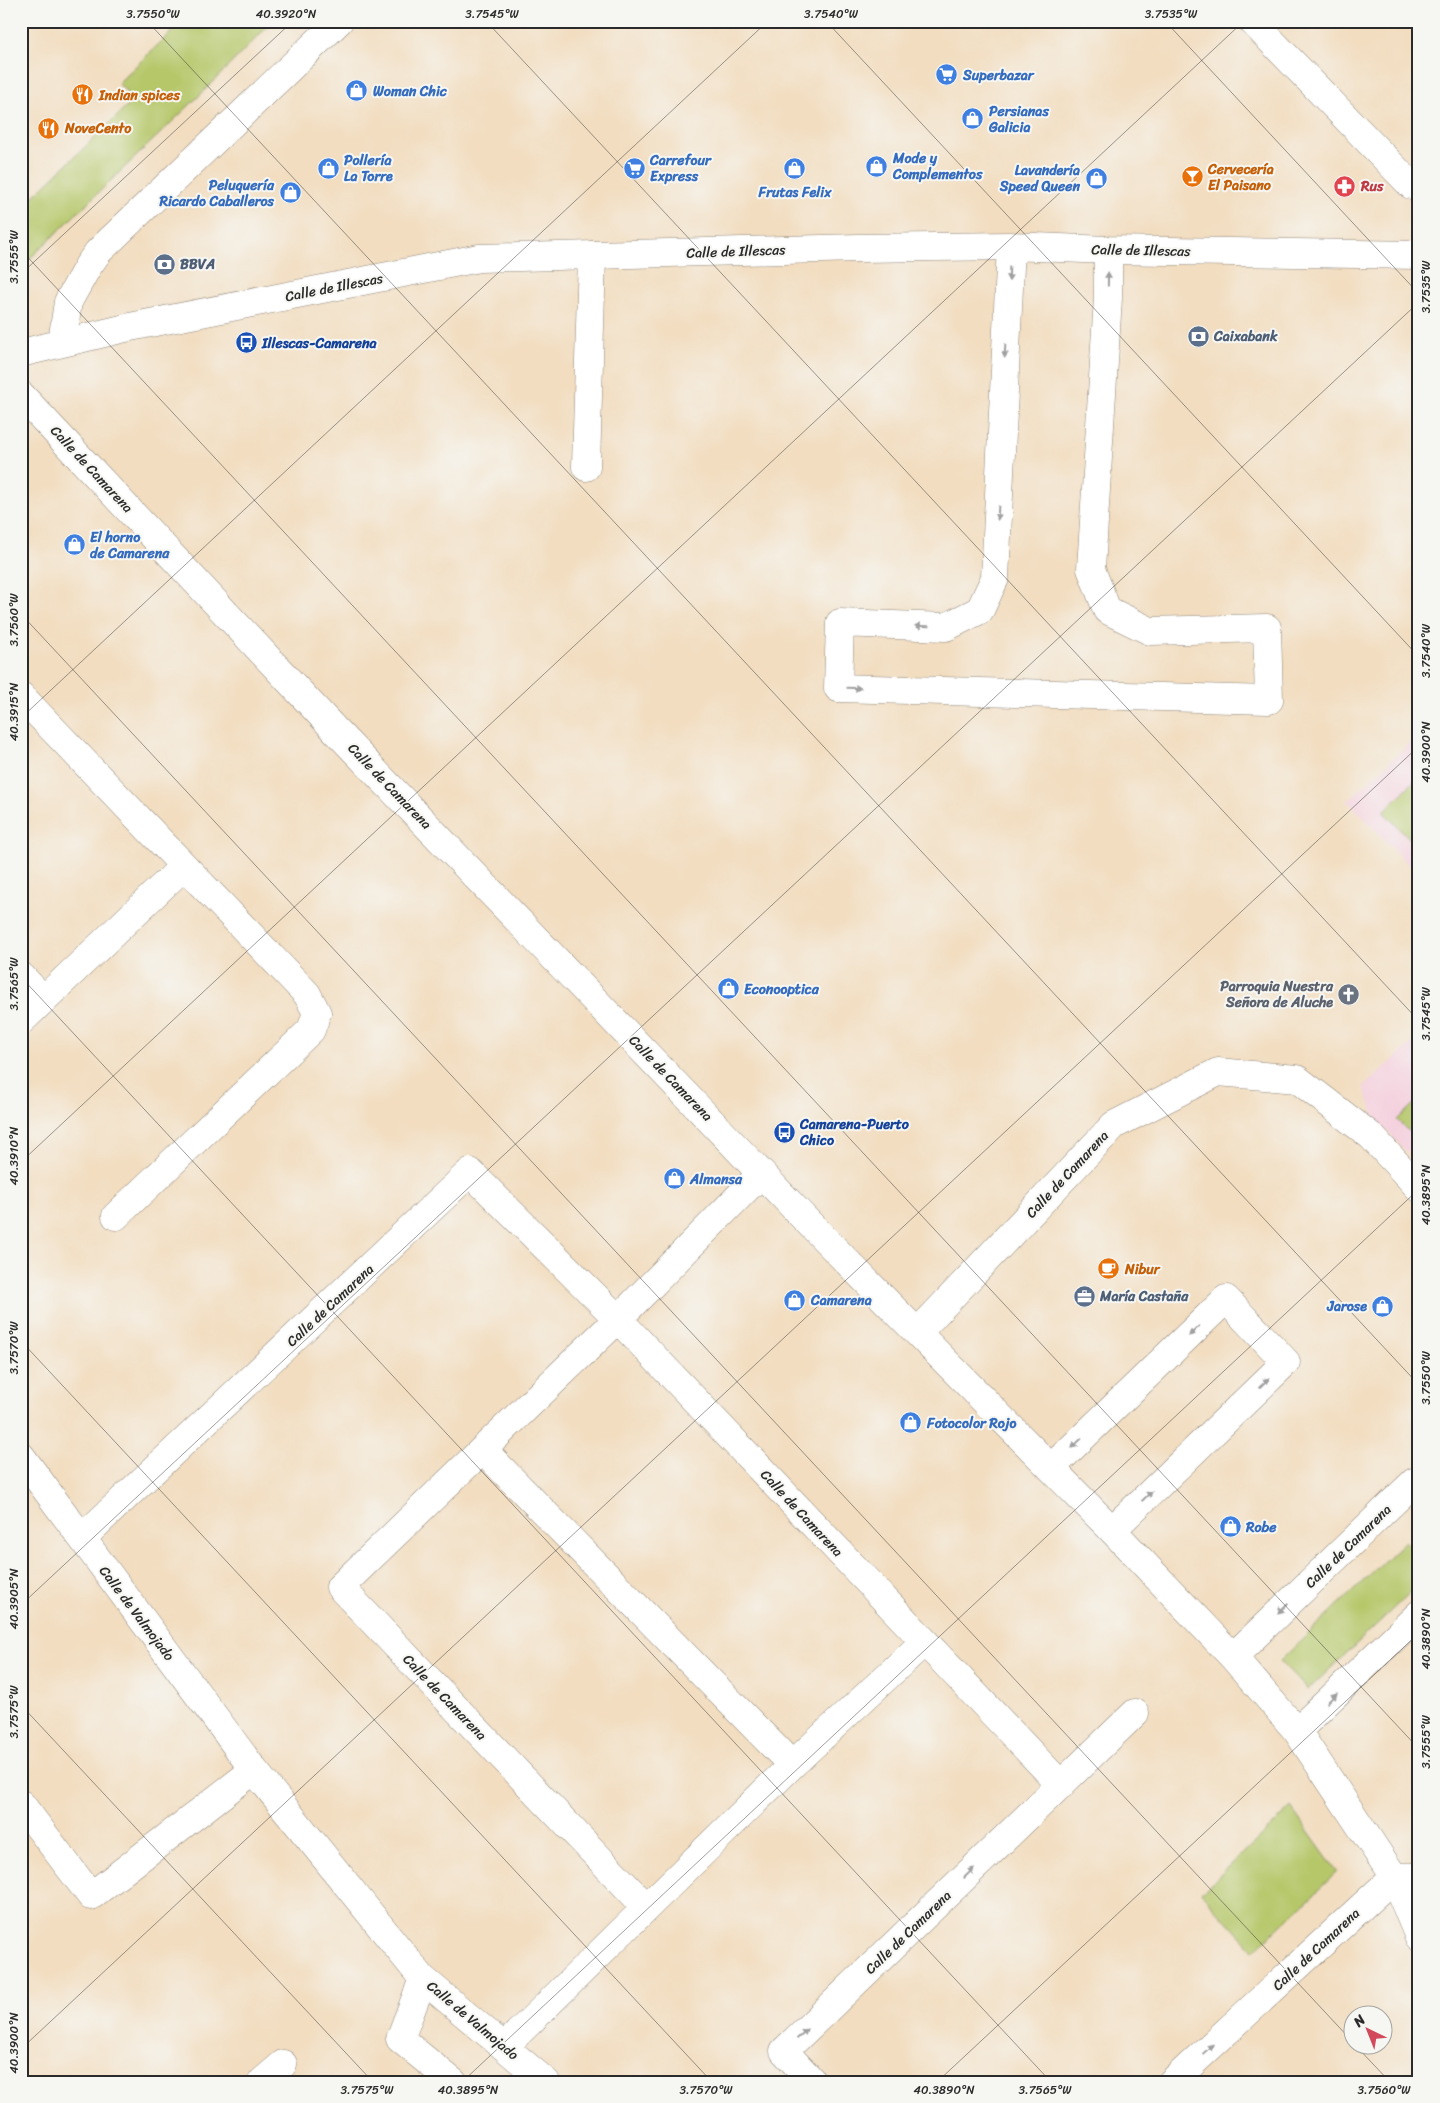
<svg xmlns="http://www.w3.org/2000/svg" width="1440" height="2103" viewBox="0 0 1440 2103" font-family="Sriracha,sans-serif">
	<style>
		.built { fill: #f4cfdd }
		.green { fill: #b6c76a; stroke: #70794a }
		.lines { fill: none; stroke-linecap: round; stroke-linejoin: round }
		.minor-casing { stroke: #8e8476; stroke-width: 29 }
		.minor { stroke: #fff; stroke-width: 28 }
		.oneway { fill: #a0a0a0 }
		.ticks { fill: none; stroke: #2b2b2b; stroke-width: 1; stroke-opacity: 0.45 }
		.labels { text-anchor: middle; stroke-width: 4; stroke-linejoin: round; paint-order: stroke }
		.shop-label { font-size: 14px; font-weight: bold; fill: #366cbe; stroke: #f6f6f2; text-anchor: start }
		.food-label { font-size: 14px; font-weight: bold; fill: #c56008; stroke: #f6f6f2; text-anchor: start }
		.health-label { font-size: 14px; font-weight: bold; fill: #be3a42; stroke: #f6f6f2; text-anchor: start }
		.street-label { font-size: 14px; fill: #2b2b2b; stroke: #f6f6f2 }
		.service-label { font-size: 14px; font-weight: bold; fill: #4e5e75; stroke: #f6f6f2; text-anchor: start }
		.transit-label { font-size: 14px; font-weight: bold; fill: #164399; stroke: #f6f6f2; text-anchor: start }
		.worship-label { font-size: 14px; font-weight: bold; fill: #5b616d; stroke: #f6f6f2; text-anchor: end }
		.neatline { fill: none; stroke: #2b2b2b; stroke-width: 2 }
		.ticks-label { font-size: 12px; text-anchor: middle; fill: #2b2b2b }
	</style>
	<rect width="100%" height="100%" fill="#f6f6f2"/>
	<filter id="ink" filterUnits="userSpaceOnUse"><feTurbulence type="fractalNoise" baseFrequency=".02" numOctaves="2"/><feDisplacementMap in="SourceGraphic" scale="10" xChannelSelector="R" yChannelSelector="G"/><feConvolveMatrix kernelMatrix="1 2 1 2 8 2 1 2 1" color-interpolation-filters="sRGB"/></filter>
	<filter id="wash" filterUnits="userSpaceOnUse"><feTurbulence type="fractalNoise" baseFrequency=".0096" numOctaves="4" result="noise"/><feDisplacementMap in="SourceGraphic" scale="20" xChannelSelector="R" yChannelSelector="G"/><feGaussianBlur stdDeviation="1.12" result="paint"/><feColorMatrix in="noise" values="0 0 0 0 0 0 0 0 0 0 0 0 0 0 0 0 0 1.4 0 .05"/><feComposite in="paint" operator="in"/></filter>
	<g filter="url(#wash)">
		<rect width="100%" height="100%" fill="#f2ddc0"/>
		<path class="built" d="M1419,734V876L1348,801Z
			M1419,1037V1165L1377,1121L1363,1087Z"/>
		<path class="green" d="M183,21H273L198,97L21,267V208L134,100L118,83Z
			M1419,776V848L1383,812Z
			M1419,1099V1142L1397,1120Z
			M1405,1541L1419,1555V1584L1308,1690L1280,1661Z
			M1291,1808L1337,1872L1254,1951L1201,1893Z"/>
	</g>
	<g filter="url(#ink)">
		<g class="lines">
			<defs>
				<path id="minor" d="M1252,21L1411,185
					M1011,246L995,578L980,610L946,627L840,623L838,688L1269,700L1267,628L1150,631L1107,610L1091,569L1108,298V250
					M62,342L68,302L88,266L98,252L339,21
					M21,353L130,327L479,258L859,248L1011,246L1108,250L1419,255
					M21,395L338,733L805,1219L1112,1530L1233,1657L1297,1731L1394,1877L1419,1937
					M586,467L592,255
					M21,696L307,994L317,1013L311,1030L116,1216
					M21,976L43,999
					M21,1021L184,866
					M918,1332L1114,1125L1218,1072L1297,1079L1371,1136L1419,1188
					M483,1450L792,1765
					M21,1456L254,1770L423,1979L546,2082
					M1051,1468L1226,1299L1286,1362L1112,1530
					M82,1538L470,1172L618,1319L1061,1785
					M1233,1657L1414,1482L1419,1487
					M1297,1731L1419,1614
					M21,1804L91,1896L254,1770
					M646,1907L340,1587L618,1319L762,1173
					M423,1979L400,2039L453,2082
					M505,2046L792,1765L924,1642
					M262,2082L283,2064
					M813,2082L784,2051L1135,1713
					M1172,2082L1394,1877H1419"/>
			</defs>
			<use href="#minor" class="minor-casing"/>
			<use href="#minor" class="minor"/>
		</g>
		<defs><path id="oneway-solid" d="M-6-.8H1V-3.2L6.5 0L1 3.2V.8H-6Z" transform="scale(1.25)"/></defs>
		<g class="oneway">
			<use href="#oneway-solid" transform="translate(1009 274) rotate(93)"/>
			<use href="#oneway-solid" transform="translate(1108 279) rotate(-89)"/>
			<use href="#oneway-solid" transform="translate(1005 351) rotate(93)"/>
			<use href="#oneway-solid" transform="translate(998 513) rotate(93)"/>
			<use href="#oneway-solid" transform="translate(922 626) rotate(-178)"/>
			<use href="#oneway-solid" transform="translate(854 688) rotate(2)"/>
			<use href="#oneway-solid" transform="translate(1194 1331) rotate(136)"/>
			<use href="#oneway-solid" transform="translate(1264 1383) rotate(-44)"/>
			<use href="#oneway-solid" transform="translate(1077 1443) rotate(136)"/>
			<use href="#oneway-solid" transform="translate(1147 1496) rotate(-44)"/>
			<use href="#oneway-solid" transform="translate(1283 1608) rotate(136)"/>
			<use href="#oneway-solid" transform="translate(1332 1698) rotate(-44)"/>
			<use href="#oneway-solid" transform="translate(969 1873) rotate(-44)"/>
			<use href="#oneway-solid" transform="translate(802 2034) rotate(-44)"/>
			<use href="#oneway-solid" transform="translate(1208 2049) rotate(-43)"/>
		</g>
	</g>
	<path class="ticks" d="M147,21L1419,1385M486,21L1419,1021M826,21L1419,657M1165,21L1419,294M21,250L1419,1749M21,274L293,21M21,614L1352,2041M21,718L768,21M21,977L1051,2082M21,1162L1244,21M21,1341L712,2082M21,1605L1419,302M21,1705L373,2082M1356,2046L1390,2082M21,2049L1419,746M21,2069L33,2082M462,2082L1419,1189M937,2082L1419,1633M1413,2082L1419,2077"/>
	<defs>
		<symbol id="supermarket-disc" viewBox="-11 -11 22 22"><circle r="9.5" fill="#3f7fe0" stroke="#f6f6f2"/><path d="M-6-5.5h2.5l.6 2H6L4.5 2H-2.5L-4.4-4H-6ZM-1.5 3.2a1.3 1.3 0 1 0 .1 0ZM3 3.2a1.3 1.3 0 1 0 .1 0Z" fill="#fff"/></symbol>
		<symbol id="shop-disc" viewBox="-11 -11 22 22"><circle r="9.5" fill="#3f7fe0" stroke="#f6f6f2"/><path d="M-5-2.5h2.3a2.7 3.5 0 0 1 5.4 0H5L5.5 6h-11ZM-1.5-2.5h3a1.5 2.3 0 0 0-3 0Z" fill="#fff"/></symbol>
		<symbol id="restaurant-disc" viewBox="-11 -11 22 22"><circle r="9.5" fill="#e8710a" stroke="#f6f6f2"/><path d="M-5-6h1v4h1v-4h1v4h1v-4h1v5L-1.5 .5V6h-2V.5L-5-1ZM5-6V6H3V1.5H1.5Q1.5-4 5-6Z" fill="#fff"/></symbol>
		<symbol id="bar-disc" viewBox="-11 -11 22 22"><circle r="9.5" fill="#e8710a" stroke="#f6f6f2"/><path d="M-6-5H6L.8 .8V4.5H3.5V6h-7V4.5H-.8V.8Z" fill="#fff"/></symbol>
		<symbol id="pharmacy-disc" viewBox="-11 -11 22 22"><circle r="9.5" fill="#e0444e" stroke="#f6f6f2"/><path d="M-2-6h4v4h4v4h-4v4h-4v-4h-4v-4h4Z" fill="#fff"/></symbol>
		<symbol id="bank-disc" viewBox="-11 -11 22 22"><circle r="9.5" fill="#5c6f8a" stroke="#f6f6f2"/><path d="M-6-4H6V4H-6ZM0-2.3a2.3 2.3 0 1 0 0 4.6a2.3 2.3 0 1 0 0-4.6Z" fill="#fff"/></symbol>
		<symbol id="bus-disc" viewBox="-11 -11 22 22"><circle r="9.5" fill="#1a4fb4" stroke="#f6f6f2"/><path d="M-5-6H5V4H4V6H2V4H-2V6H-4V4H-5ZM-3.5-4V0h7V-4ZM-3.5 1.2v1.5H-2V1.2ZM2 1.2v1.5H3.5V1.2Z" fill="#fff"/></symbol>
		<symbol id="church-disc" viewBox="-11 -11 22 22"><circle r="9.5" fill="#6b7280" stroke="#f6f6f2"/><path d="M-1.2-6h2.4v3.5h3.3v2.4h-3.3V6h-2.4V-.1h-3.3v-2.4h3.3Z" fill="#fff"/></symbol>
		<symbol id="cafe-disc" viewBox="-11 -11 22 22"><circle r="9.5" fill="#e8710a" stroke="#f6f6f2"/><path d="M-5.5-4.5H6V0H3Q3 3.5 0 3.5H-2.5Q-5.5 3.5-5.5 0ZM3-3.2v2h1.7v-2ZM-6 4.5H4V6H-6Z" fill="#fff"/></symbol>
		<symbol id="office-disc" viewBox="-11 -11 22 22"><circle r="9.5" fill="#5c6f8a" stroke="#f6f6f2"/><path d="M-6-3h4V-5.5h4V-3h4V5H-6ZM-1-4.5V-3h2v-1.5ZM-6 0V1H6V0Z" fill="#fff"/></symbol>
	</defs>
	<g fill-rule="evenodd">
		<use href="#supermarket-disc" x="934" y="62" width="25" height="25"/>
		<use href="#shop-disc" x="344" y="78" width="25" height="25"/>
		<use href="#restaurant-disc" x="70" y="82" width="25" height="25"/>
		<use href="#shop-disc" x="960" y="106" width="25" height="25"/>
		<use href="#restaurant-disc" x="36" y="116" width="25" height="25"/>
		<use href="#shop-disc" x="864" y="154" width="25" height="25"/>
		<use href="#shop-disc" x="316" y="156" width="25" height="25"/>
		<use href="#supermarket-disc" x="622" y="156" width="25" height="25"/>
		<use href="#shop-disc" x="782" y="156" width="25" height="25"/>
		<use href="#bar-disc" x="1180" y="164" width="25" height="25"/>
		<use href="#shop-disc" x="1084" y="166" width="25" height="25"/>
		<use href="#pharmacy-disc" x="1332" y="174" width="25" height="25"/>
		<use href="#shop-disc" x="278" y="180" width="25" height="25"/>
		<use href="#bank-disc" x="152" y="252" width="25" height="25"/>
		<use href="#bank-disc" x="1186" y="324" width="25" height="25"/>
		<use href="#bus-disc" x="234" y="330" width="25" height="25"/>
		<use href="#shop-disc" x="62" y="532" width="25" height="25"/>
		<use href="#shop-disc" x="716" y="976" width="25" height="25"/>
		<use href="#church-disc" x="1336" y="982" width="25" height="25"/>
		<use href="#bus-disc" x="772" y="1120" width="25" height="25"/>
		<use href="#shop-disc" x="662" y="1166" width="25" height="25"/>
		<use href="#cafe-disc" x="1096" y="1256" width="25" height="25"/>
		<use href="#office-disc" x="1072" y="1284" width="25" height="25"/>
		<use href="#shop-disc" x="782" y="1288" width="25" height="25"/>
		<use href="#shop-disc" x="1370" y="1294" width="25" height="25"/>
		<use href="#shop-disc" x="898" y="1410" width="25" height="25"/>
		<use href="#shop-disc" x="1218" y="1514" width="25" height="25"/>
	</g>
	<g class="labels">
		<g class="shop-label">
			<text x="963" y="80">Superbazar</text>
			<text x="373" y="96">Woman Chic</text>
			<text x="989" y="116">Persianas<tspan x="989" dy="16">Galicia</tspan></text>
			<text x="893" y="163">Mode y<tspan x="893" dy="16">Complementos</tspan></text>
			<text x="344" y="165">Pollería<tspan x="344" dy="16">La Torre</tspan></text>
			<text x="650" y="165">Carrefour<tspan x="650" dy="16">Express</tspan></text>
			<text x="1080" y="175" text-anchor="end">Lavandería<tspan x="1080" dy="16">Speed Queen</tspan></text>
			<text x="274" y="190" text-anchor="end">Peluquería<tspan x="274" dy="16">Ricardo Caballeros</tspan></text>
			<text x="795" y="197" text-anchor="middle">Frutas Felix</text>
			<text x="90" y="542">El horno<tspan x="90" dy="16">de Camarena</tspan></text>
			<text x="744" y="994">Econooptica</text>
			<text x="690" y="1184">Almansa</text>
			<text x="811" y="1305">Camarena</text>
			<text x="1367" y="1311" text-anchor="end">Jarose</text>
			<text x="927" y="1428">Fotocolor Rojo</text>
			<text x="1246" y="1532">Robe</text>
		</g>
		<g class="food-label">
			<text x="99" y="100">Indian spices</text>
			<text x="65" y="133">NoveCento</text>
			<text x="1208" y="174">Cervecería<tspan x="1208" dy="16">El Paisano</tspan></text>
			<text x="1125" y="1274">Nibur</text>
		</g>
		<g class="health-label">
			<text x="1361" y="191">Rus</text>
		</g>
		<g class="street-label">
			<text transform="translate(1141 250) rotate(1)" y="5">Calle de Illescas</text>
			<text transform="translate(736 251) rotate(-2)" y="5">Calle de Illescas</text>
			<text transform="translate(334 287) rotate(-11)" y="5">Calle de Illescas</text>
			<text transform="translate(92 469) rotate(47)" y="5">Calle de Camarena</text>
			<text transform="translate(390 786) rotate(46)" y="5">Calle de Camarena</text>
			<text transform="translate(671 1078) rotate(46)" y="5">Calle de Camarena</text>
			<text transform="translate(1067 1174) rotate(-47)" y="5">Calle de Camarena</text>
			<text transform="translate(330 1305) rotate(-43)" y="5">Calle de Camarena</text>
			<text transform="translate(802 1513) rotate(47)" y="5">Calle de Camarena</text>
			<text transform="translate(1348 1546) rotate(-44)" y="5">Calle de Camarena</text>
			<text transform="translate(137 1613) rotate(53)" y="5">Calle de Valmojado</text>
			<text transform="translate(445 1697) rotate(46)" y="5">Calle de Camarena</text>
			<text transform="translate(908 1932) rotate(-44)" y="5">Calle de Camarena</text>
			<text transform="translate(1316 1949) rotate(-43)" y="5">Calle de Camarena</text>
			<text transform="translate(473 2020) rotate(40)" y="5">Calle de Valmojado</text>
		</g>
		<g class="service-label">
			<text x="180" y="269">BBVA</text>
			<text x="1214" y="341">Caixabank</text>
			<text x="1100" y="1301">María Castaña</text>
		</g>
		<g class="transit-label">
			<text x="262" y="348">Illescas-Camarena</text>
			<text x="800" y="1129">Camarena-Puerto<tspan x="800" dy="16">Chico</tspan></text>
		</g>
		<g class="worship-label">
			<text x="1333" y="991">Parroquia Nuestra<tspan x="1333" dy="16">Señora de Aluche</tspan></text>
		</g>
	</g>
	<rect width="1440" height="2103" fill="none" stroke="#f6f6f2" stroke-width="55"/>
	<g transform="translate(1368 2030) rotate(317)"><circle r="24" fill="#f6f6f2" stroke="#a5a5a2"/>
	<path d="M0-4L9 19L0 12L-9 19Z" fill="#d1495b"/>
	<text y="-8" font-size="14" font-weight="bold" text-anchor="middle" fill="#2b2b2b">N</text>
	</g>
	<rect x="28" y="28" width="1384" height="2048" class="neatline"/>
	<g class="ticks-label">
		<text x="153" y="18">3.7550°W</text>
		<text x="286" y="18">40.3920°N</text>
		<text x="492" y="18">3.7545°W</text>
		<text x="831" y="18">3.7540°W</text>
		<text x="1171" y="18">3.7535°W</text>
		<text transform="translate(14 257) rotate(-90)" y="4">3.7555°W</text>
		<text transform="translate(1426 287) rotate(-90)" y="4">3.7535°W</text>
		<text transform="translate(14 620) rotate(-90)" y="4">3.7560°W</text>
		<text transform="translate(1426 651) rotate(-90)" y="4">3.7540°W</text>
		<text transform="translate(14 712) rotate(-90)" y="4">40.3915°N</text>
		<text transform="translate(1426 752) rotate(-90)" y="4">40.3900°N</text>
		<text transform="translate(14 984) rotate(-90)" y="4">3.7565°W</text>
		<text transform="translate(1426 1014) rotate(-90)" y="4">3.7545°W</text>
		<text transform="translate(14 1156) rotate(-90)" y="4">40.3910°N</text>
		<text transform="translate(1426 1195) rotate(-90)" y="4">40.3895°N</text>
		<text transform="translate(14 1348) rotate(-90)" y="4">3.7570°W</text>
		<text transform="translate(1426 1378) rotate(-90)" y="4">3.7550°W</text>
		<text transform="translate(14 1599) rotate(-90)" y="4">40.3905°N</text>
		<text transform="translate(1426 1639) rotate(-90)" y="4">40.3890°N</text>
		<text transform="translate(14 1712) rotate(-90)" y="4">3.7575°W</text>
		<text transform="translate(1426 1742) rotate(-90)" y="4">3.7555°W</text>
		<text transform="translate(14 2043) rotate(-90)" y="4">40.3900°N</text>
		<text x="367" y="2094">3.7575°W</text>
		<text x="468" y="2094">40.3895°N</text>
		<text x="706" y="2094">3.7570°W</text>
		<text x="944" y="2094">40.3890°N</text>
		<text x="1045" y="2094">3.7565°W</text>
		<text x="1384" y="2094">3.7560°W</text>
	</g>
</svg>
